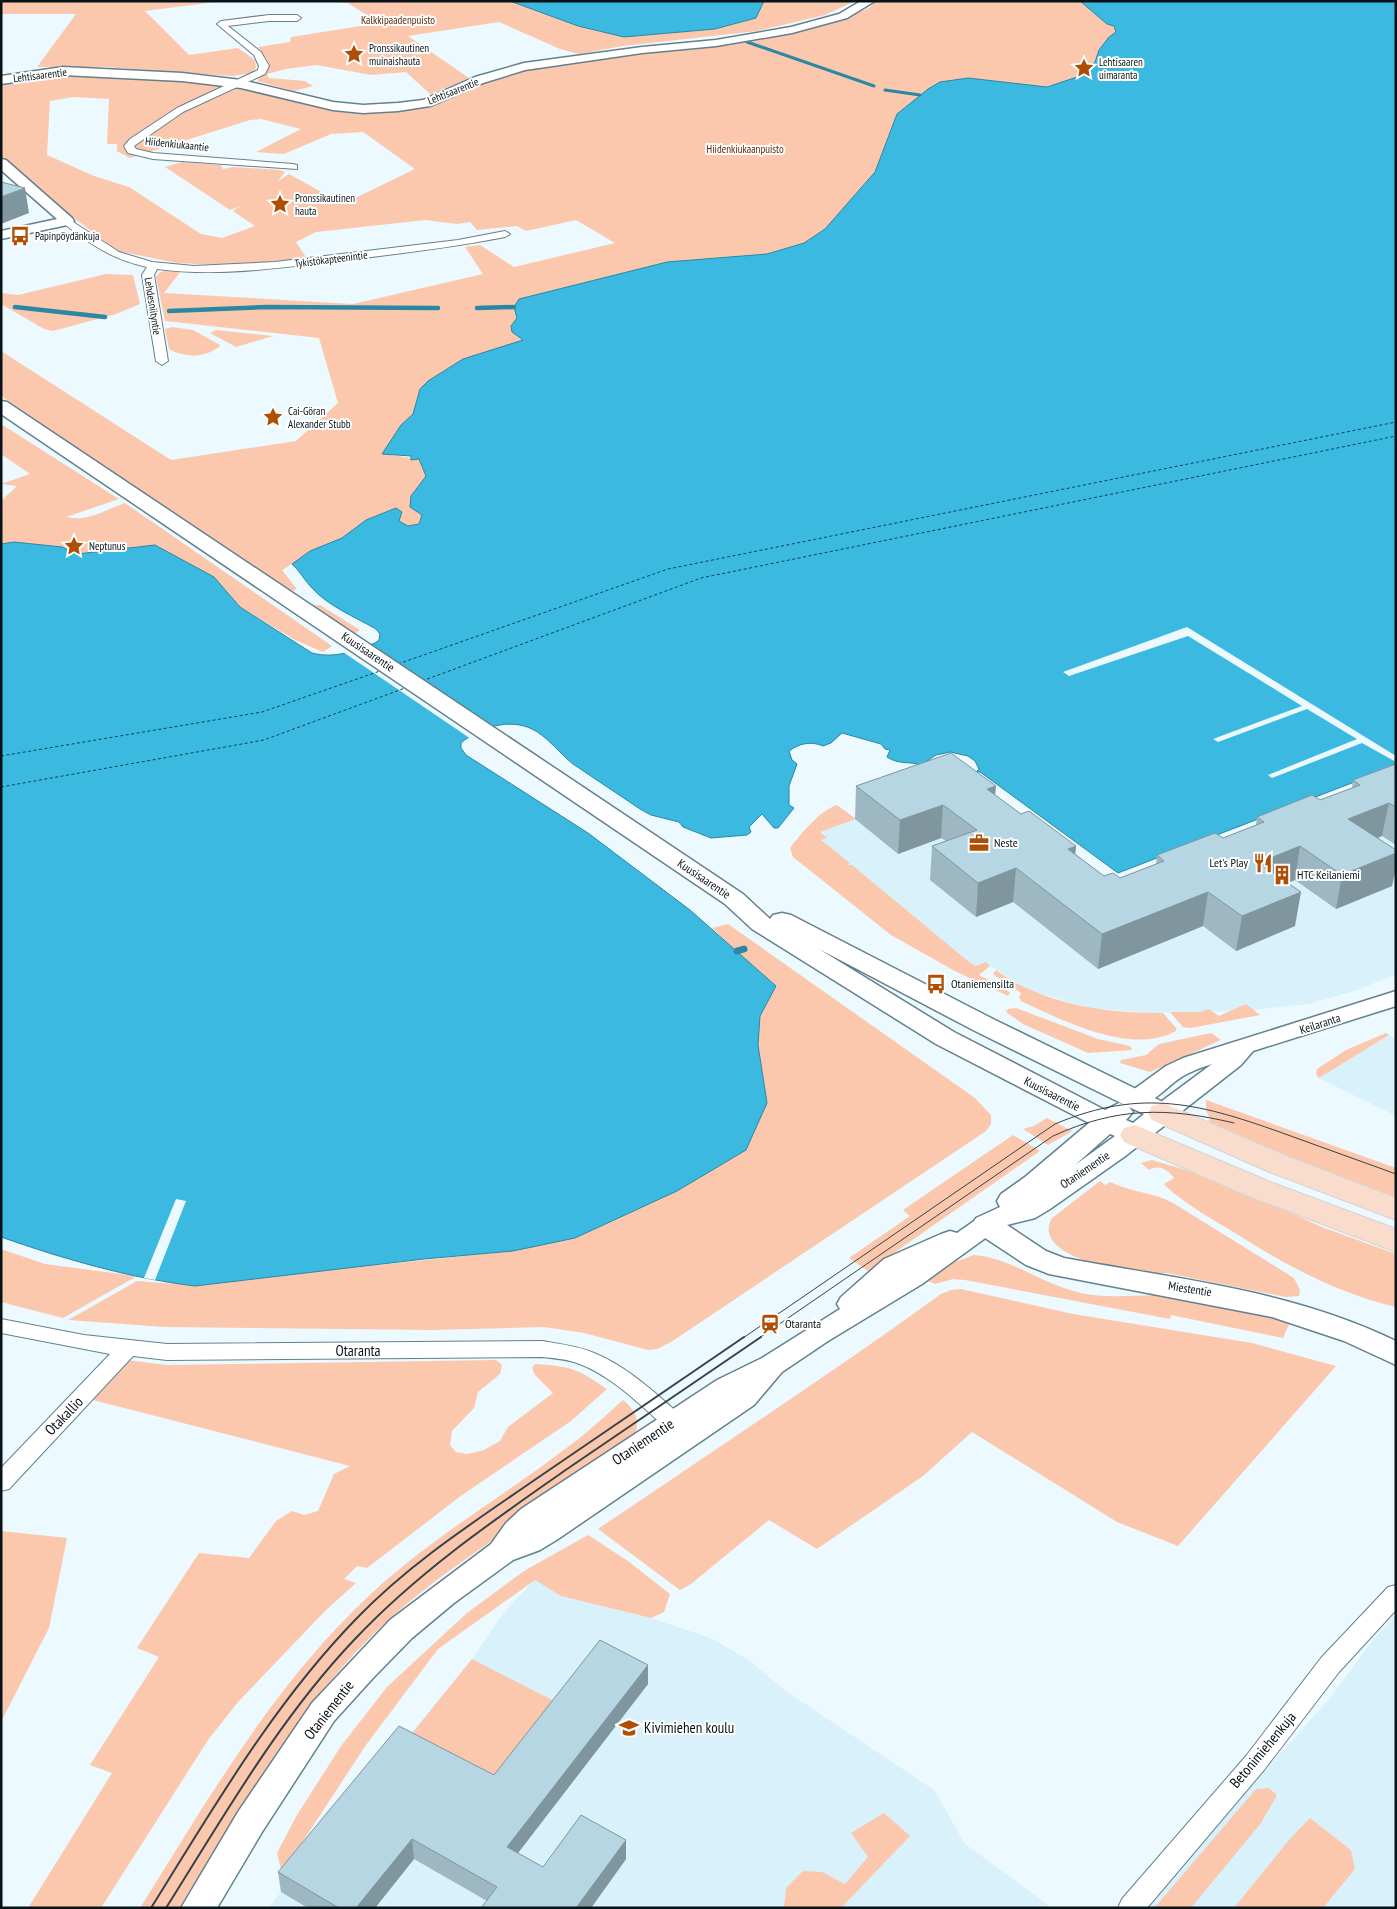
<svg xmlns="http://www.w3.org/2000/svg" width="1397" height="1909" viewBox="0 0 1397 1909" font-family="'PT Sans Narrow',sans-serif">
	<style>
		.built { fill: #d9f1fb }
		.green { fill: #fbc8ae; fill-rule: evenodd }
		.water { fill: #3bb9e0; stroke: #2b87a4 }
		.pier { fill: #ecf9fe }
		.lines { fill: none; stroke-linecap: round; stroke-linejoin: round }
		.stream-far2 { stroke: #2b87a4; stroke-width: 3 }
		.stream-far1 { stroke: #2b87a4; stroke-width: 4.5 }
		.stream { stroke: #2b87a4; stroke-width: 7 }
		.ferry { stroke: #0c4253; stroke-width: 1; stroke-dasharray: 3 2.5; stroke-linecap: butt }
		.minor-casing { stroke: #63818d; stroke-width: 2 }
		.tertiary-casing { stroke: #63818d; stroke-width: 3 }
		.secondary-casing { stroke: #63818d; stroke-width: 3 }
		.primary-casing { stroke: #d2d5d5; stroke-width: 2 }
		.minor { fill: #fff; fill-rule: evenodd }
		.tertiary { fill: #fff; fill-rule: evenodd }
		.secondary { fill: #fff; fill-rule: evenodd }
		.primary { fill: #fadccd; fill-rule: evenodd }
		.tram-far1 { stroke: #364247; stroke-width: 1 }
		.tram { stroke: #364247; stroke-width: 2 }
		.wall { fill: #9db8c3 }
		.shaded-wall { fill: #7f969f }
		.building { fill: #b6d6e3; stroke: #7f969f }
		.labels { text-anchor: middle; stroke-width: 4; stroke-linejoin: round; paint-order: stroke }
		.far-park-label { font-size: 11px; fill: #5f2905; stroke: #fff }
		.far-poi-label { font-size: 11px; fill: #071317; stroke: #fff; text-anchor: start }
		.far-street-label { font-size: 11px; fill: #071317; stroke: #fff }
		.street-label { font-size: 12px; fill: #071317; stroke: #fff }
		.poi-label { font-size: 12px; fill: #071317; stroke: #fff; text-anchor: start }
		.near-street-label { font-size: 15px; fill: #071317; stroke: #fff }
		.near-poi-label { font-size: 15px; fill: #071317; stroke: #fff; text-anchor: start }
	</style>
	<rect width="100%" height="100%" fill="#ecf9fe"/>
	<path class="built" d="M1396,772V974L1360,989L1309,1004L1242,1011L1149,1013L1090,1008L1031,991L986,963L971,969L807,835L966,776L1116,886Z
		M1389,1035L1396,1039V1116L1319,1078Z
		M535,1579L561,1596L651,1618L713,1639L750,1661L783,1689L934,1790L965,1844L1052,1908H268L472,1659L503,1614Z
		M1396,1614V1908H1150L1146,1904L1331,1697L1373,1640Z"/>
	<path class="green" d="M1,1H223L145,11L189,55L238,48L255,60L256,67L253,73L232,76L104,67H37L76,14H1Z
		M324,1H545L624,37L715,29L756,18L764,1H855L825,15L757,31L623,46L579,54L560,49L499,22L408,36L469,78L431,95L406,72L371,75L317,65L286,69L267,74L269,78L305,81L313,86L294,91L257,81L268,68V61L258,47L290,42L291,37L379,23L348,3Z
		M876,1H1097L1127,18L1092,65L1080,77L1047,87L838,231L544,346L383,454L419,459L426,476L411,496L423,514L419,524L311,588L303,573L292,564L282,570L297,589L290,592L1,396V351L171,460L296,441L338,403L319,338L165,321L156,277L159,273L167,270L181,271L164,293L353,304L483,274L465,247L480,245L514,267L615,243L576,220L526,231L517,226L477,230L470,222L457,224L425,220L316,232L296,242L307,259L237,266L177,263L118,251L51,201L1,157V82L55,73L210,81L334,108L391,110L518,71L617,55L734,43L833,23L869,8ZM73,97L109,99L107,144H117V151L130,158L250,120L261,119L301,129L256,152L284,154L331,134L363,132L415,169L343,204L289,174L278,181L285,172L280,170L234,167L223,169L221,165L182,162L165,167L230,210L240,206L233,211L255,226L222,238L201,234L129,187L94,176L47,155L50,101Z
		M106,274L133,275L140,304L116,314L53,331L44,329L1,304V293L18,295Z
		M172,327L193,330L220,345L219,347C204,358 184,358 169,349L165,329Z
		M216,330L273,336L236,347L210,333Z
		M1,424L119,499L66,517C89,522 104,510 125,503L332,646L323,652L295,640L240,607L214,577L1,579V501L17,486L1,484L30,474L1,454Z
		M320,605L360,630L355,634L311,606Z
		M837,805L856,819L820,832L827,838L821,840L850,863L847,865H852L969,962L976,966L986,962L990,966L979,975L1007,990L1010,993L1008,996L953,970L891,935L793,857L790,848C802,833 819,811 837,805Z
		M690,910L728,943L712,928L728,924L975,1098L991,1115V1124L986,1131L671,1342L657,1349L648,1350L584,1333L544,1327L432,1330L165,1327L68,1320L137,1281L175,1284L163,1282L349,1268L513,1251L531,1235Z
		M996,970C1044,1005 1106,1013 1163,1013L1176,1028V1031C1131,1056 1062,1020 1021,1001L1019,997L1021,993L997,977L993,974Z
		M1246,1004L1260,1015L1191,1028L1183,1027L1170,1012H1200L1209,1009L1219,1016Z
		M1016,1008L1098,1039L1130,1046L1132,1050L1088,1053L1023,1024L1006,1012L1008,1009Z
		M1211,1033L1221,1040L1150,1072L1120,1063L1121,1060L1146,1055L1159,1044Z
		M1386,1033L1389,1035L1319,1078L1316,1074L1317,1069L1346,1050Z
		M1206,1100L1396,1168V1201L1221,1131L1216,1124H1211L1208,1121L1210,1119L1206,1110Z
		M1047,1118L1072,1131L1071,1132L1048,1145L1023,1129L1034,1126Z
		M1013,1135L1040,1151L868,1271L849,1258L910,1216L903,1210Z
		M1152,1160L1216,1179L1322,1227L1396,1254V1307C1336,1293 1286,1265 1235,1233C1213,1220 1191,1207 1171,1191L1164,1184L1174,1178C1168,1170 1159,1164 1149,1170L1141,1163Z
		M1100,1181L1105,1185L1110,1182C1130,1192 1153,1192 1173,1203L1294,1278L1300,1290L1299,1296L1286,1297L1167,1273C1140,1276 1065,1264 1051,1238C1047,1231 1049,1225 1051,1219Z
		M1,1237L144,1278L137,1276L63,1318L1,1302V1249L45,1264L136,1276L53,1255Z
		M974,1255C1012,1258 1043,1285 1081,1293C1111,1300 1141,1293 1172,1296C1211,1300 1253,1312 1291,1320L1283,1338L1171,1315L1170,1319L965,1280L953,1279L935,1284L928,1281L955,1262Z
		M961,1289L1073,1314L1252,1343L1336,1366L1178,1546L1117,1522L972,1432L923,1476L817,1549L769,1520L691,1584L680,1590L598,1529C713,1451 829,1375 941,1294L951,1290Z
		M126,1360L167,1365L496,1360L502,1365L500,1374L478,1392L474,1408L452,1431L450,1445L456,1452L467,1454L484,1450L500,1441L508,1427L553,1393L535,1375L532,1368L535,1364C570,1366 578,1369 607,1389L571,1421L462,1495L367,1568L357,1566L344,1579L356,1583L325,1611L238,1702L208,1740L101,1908H28L112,1773L90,1765L159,1657L137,1648L199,1553L249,1558L276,1521L292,1511L304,1515L318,1511L334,1474L350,1466L89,1399Z
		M623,1400C635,1410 640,1419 635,1435C599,1462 563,1490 526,1517C477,1552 426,1584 382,1626C297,1706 240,1810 179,1908H140C209,1798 275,1682 372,1593C431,1538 501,1498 565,1449C586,1434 604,1417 623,1400Z
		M1,1531L67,1538L49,1628L1,1722Z
		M588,1535L628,1561L670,1594L664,1612L651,1618L561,1596L535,1580L438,1649L366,1745L282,1873L277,1853L297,1815L341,1746L387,1687L467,1613L524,1571Z
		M472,1659L564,1706L496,1795L402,1746Z
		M1269,1788L1277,1795L1261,1823L1191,1908L1155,1907L1256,1789Z
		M884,1813L910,1836L841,1908H784L786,1888L803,1871L822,1872L845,1884L868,1857L851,1833Z
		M1310,1818L1351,1850L1355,1869L1323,1908H1234L1289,1840Z"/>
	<path class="water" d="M510,1H764L756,18L715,29L624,37L578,26Z
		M1080,1H1396V766L1118,873L980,772H976L979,769L975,761L968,756L950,752L936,755L921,765C909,761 899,765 887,757L890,750L885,749L881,744L842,733L831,743L823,746C811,741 800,743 789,751L792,760L797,764L789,786V805L794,808L778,828H774L762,814L749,827L751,832L747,835L711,838L683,827L679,822L651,815L640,809C618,794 595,779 573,764C560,754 547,736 532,729C510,718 479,727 461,743V748L466,755L588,833L690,910L776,986L760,1016L758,1045L767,1103L746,1150L677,1191L575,1238L513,1251L424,1259L195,1286C129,1278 64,1259 1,1237V544L14,542L62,547L77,554L155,545L214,577L240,607L312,653C336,659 353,651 375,643L379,640L380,634L376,629C355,617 328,606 312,588C304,580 300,571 292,564L310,551L342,538L366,520L396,508L402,512L399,521L408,526L419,524L422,515L410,507L411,496L426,476L419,459L411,460V456L382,454L401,425L413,414L420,389L428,381L463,359L523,340L512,332L511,326L517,318L514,307L519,299L667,262L767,254L804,243L825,229L875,172L897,114L928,89L940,82L968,78L1047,87L1080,76L1095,62L1099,50L1109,37L1116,32L1114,26L1107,24Z"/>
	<path class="pier" d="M1187,627L1396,756V762L1362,743L1272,778L1268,775L1357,739L1307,709L1218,742L1213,739L1302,706L1188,636L1069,676L1063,672Z
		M368,643L496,728L471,739L343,652Z
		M176,1199L186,1201L155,1280L144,1278Z"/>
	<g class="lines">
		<path class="stream-far2" d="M747,42L874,86
			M885,90L920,95"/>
		<path class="stream-far1" d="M15,307L105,317
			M477,308L514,307
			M169,311L266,307L438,308"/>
		<path class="stream" d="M737,951L744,949"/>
		<path class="ferry" d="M398,664L668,569L1396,422
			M422,681L701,578L1396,436
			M1,756L262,712L380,671
			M1,787L264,740L405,688"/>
		<defs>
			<path id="minor" d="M269,15H297L301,18L297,21H269L228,26L261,52L269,66L265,74L183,112L134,146L136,149L153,153L293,164L297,165V169L153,159L128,153L124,146L130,139L177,108L258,70L259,66L254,55L217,24L221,21Z
				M67,218L119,252L152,262L194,266L275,262L458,240L505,231L510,234L505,237C450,248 395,254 339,261C279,268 218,277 157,269L154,275L168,361L162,365L156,361L142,275L147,267C111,259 92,245 63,223V219Z
				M1,1319L84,1335L167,1344L542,1341C560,1344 578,1346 594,1353C631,1368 660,1398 690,1423L693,1429L690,1435L682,1437L674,1435C645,1410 614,1376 577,1363C566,1359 553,1358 542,1357L167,1360L133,1356L9,1489L1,1491V1468L110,1354L1,1333Z
				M1396,1585V1610L1339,1672L1264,1770L1147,1908H1118L1122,1899L1246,1756L1321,1658L1388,1587Z"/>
			<path id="tertiary" d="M861,1H875L847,18L792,33L716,46L642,53L525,70L483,83L430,106L398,111L363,113L333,110L241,88L182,81L63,75L1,84V76L63,67L182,73L241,80L333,102L363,105L398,103L423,100L475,77L524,63L642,47L716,40L791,27L839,14Z
				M1,159L6,160L72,218L74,221L72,224L1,239V231L57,219L1,170Z
				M1396,991V1006L1253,1051L1241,1065L1172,1119L1163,1121L1154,1119L1151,1113L1154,1107L1212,1064C1202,1067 1192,1071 1183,1076C1165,1087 1149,1111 1126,1105L1123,1100L1126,1095L1166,1066L1183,1058Z
				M986,1216L995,1219L999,1225L995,1231L922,1284L828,1341L782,1372L754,1405L558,1539L540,1550L513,1560L454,1603L412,1638L373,1678L334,1721L262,1832L217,1908H181L238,1812L312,1703L390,1620L491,1544L506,1523L521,1509L717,1380L762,1358L840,1309L837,1304L841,1297L884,1259L941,1234L950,1231L957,1233L977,1219Z"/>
			<path id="secondary" d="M1,401L7,402L743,894L770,919L773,915L782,913L791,915L993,1019L1173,1107L1177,1113L1173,1119L1124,1157L1050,1209L1035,1218L1007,1225L1046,1251L1064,1258C1177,1279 1291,1290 1396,1341V1365L1344,1341L1272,1317L1049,1274L1026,1265L976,1232L972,1225L976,1218L1000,1207L997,1201L1001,1194L1025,1177L1089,1123L936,1044L752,929L725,904L1,414ZM819,949L975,1031L1125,1105L1119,1103L1105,1110L954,1032ZM1129,1107L1144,1114L1133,1123L1126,1120L1133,1112ZM1110,1134L1115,1136L1075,1165Z"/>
			<path id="primary" d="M1163,1103L1289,1157L1396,1198V1220L1267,1171L1152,1120L1148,1113L1152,1106Z
				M1135,1125L1268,1181L1396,1229V1252L1246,1195L1124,1142L1120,1135L1124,1128Z"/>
		</defs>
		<use href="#minor" class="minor-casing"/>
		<use href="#tertiary" class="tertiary-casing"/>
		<use href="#secondary" class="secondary-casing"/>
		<use href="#primary" class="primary-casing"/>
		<use href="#minor" class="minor"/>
		<use href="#tertiary" class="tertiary"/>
		<use href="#secondary" class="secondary"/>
		<use href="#primary" class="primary"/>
		<path class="tram-far1" d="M743,1338L1055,1124C1143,1087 1202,1104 1288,1135C1324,1148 1360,1161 1396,1174
			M759,1338L1053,1136C1117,1107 1167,1107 1234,1123"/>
		<path class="tram" d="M151,1908C214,1807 274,1703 357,1618C410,1563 474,1522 536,1479C606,1432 675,1384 744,1337
			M166,1908C224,1816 279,1719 354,1640C418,1572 494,1520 570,1467C634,1424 697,1380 761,1337"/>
	</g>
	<path class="wall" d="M1396,764V845L1382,836L1378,838L1392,886L1336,909L1295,880L1287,883L1295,926L1236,951L1203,926L1098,969L1013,902L976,917L930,880L932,846L946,841L941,838L898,854L855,819L856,786L995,795L1021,814L1076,846L1075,854L1104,876L1120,878L1156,864L1157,855L1223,838L1256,825L1257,817L1320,800L1352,788L1353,780Z
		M648,1665V1684L518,1853L543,1867L626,1840V1859L591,1908H481L487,1901L414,1859L375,1908H308L281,1892L278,1872L494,1775Z"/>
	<path class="shaded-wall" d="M25,188L29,213L1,224V197Z
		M996,786L993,819L987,789Z
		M1389,803L1382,836L1342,852L1348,819Z
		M943,805L941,838L898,854L900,820Z
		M1076,846L1073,880L1068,849Z
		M1300,846L1295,880L1253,897L1258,863Z
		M1396,853V868L1392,886L1336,909L1342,875Z
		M1016,868L1013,902L976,917L978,883Z
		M1208,892L1203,926L1098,969L1102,934Z
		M1301,892L1295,926L1236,951L1242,916Z
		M648,1665V1684L508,1866L507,1847Z
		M412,1839L414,1859L375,1908H356Z
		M626,1840V1859L591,1908H576Z"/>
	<path class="building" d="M1,182L25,188L1,197Z
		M951,753L996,786L987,789L1021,814L1029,811L1076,846L1068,849L1104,876L1113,873L1120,878L1164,861L1157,855L1215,833L1223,838L1264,822L1257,817L1312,795L1320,800L1360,785L1353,780L1396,764V807L1389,803L1348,819L1396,850V853L1342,875L1300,846L1258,863L1301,892L1242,916L1208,892L1102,934L1016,868L978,883L932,846L977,830L943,805L900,820L856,786Z
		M600,1640L648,1665L507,1847L543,1867L581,1815L626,1840L576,1908H481L497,1887L412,1839L356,1908H339L278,1872L399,1726L494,1775Z"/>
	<defs>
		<symbol id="sight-bare" viewBox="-9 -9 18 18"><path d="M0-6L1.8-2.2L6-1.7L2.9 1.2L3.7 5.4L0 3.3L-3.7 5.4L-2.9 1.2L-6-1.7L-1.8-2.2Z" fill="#af4f06" stroke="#fff" stroke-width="2.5" paint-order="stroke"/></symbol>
		<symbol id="bus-bare" viewBox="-9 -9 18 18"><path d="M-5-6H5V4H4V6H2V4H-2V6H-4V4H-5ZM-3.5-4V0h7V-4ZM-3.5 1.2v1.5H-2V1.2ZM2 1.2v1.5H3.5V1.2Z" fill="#af4f06" stroke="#fff" stroke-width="2.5" paint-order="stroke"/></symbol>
		<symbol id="office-bare" viewBox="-9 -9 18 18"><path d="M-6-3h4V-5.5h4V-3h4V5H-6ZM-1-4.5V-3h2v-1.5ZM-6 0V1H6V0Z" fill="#af4f06" stroke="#fff" stroke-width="2.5" paint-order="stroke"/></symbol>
		<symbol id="restaurant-bare" viewBox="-9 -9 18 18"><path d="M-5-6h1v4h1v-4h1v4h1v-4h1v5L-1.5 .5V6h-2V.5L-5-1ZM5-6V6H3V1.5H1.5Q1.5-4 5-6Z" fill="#af4f06" stroke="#fff" stroke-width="2.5" paint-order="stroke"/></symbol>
		<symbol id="building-bare" viewBox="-9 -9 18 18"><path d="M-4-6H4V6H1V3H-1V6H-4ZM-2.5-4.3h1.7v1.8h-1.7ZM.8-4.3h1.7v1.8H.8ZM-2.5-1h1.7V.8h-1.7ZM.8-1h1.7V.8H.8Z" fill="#af4f06" stroke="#fff" stroke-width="2.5" paint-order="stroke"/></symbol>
		<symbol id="station-bare" viewBox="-9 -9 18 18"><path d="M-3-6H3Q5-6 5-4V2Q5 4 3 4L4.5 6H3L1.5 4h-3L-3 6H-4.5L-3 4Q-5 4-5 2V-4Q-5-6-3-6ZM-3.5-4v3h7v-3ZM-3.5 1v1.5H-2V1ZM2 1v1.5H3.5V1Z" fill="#af4f06" stroke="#fff" stroke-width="2.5" paint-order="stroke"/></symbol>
		<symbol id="school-bare" viewBox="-9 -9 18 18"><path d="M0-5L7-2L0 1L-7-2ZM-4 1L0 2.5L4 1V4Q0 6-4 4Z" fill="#af4f06" stroke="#fff" stroke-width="2.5" paint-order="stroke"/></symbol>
	</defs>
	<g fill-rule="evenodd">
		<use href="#sight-bare" x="340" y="40" width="28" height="28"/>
		<use href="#sight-bare" x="1070" y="54" width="28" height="28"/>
		<use href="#sight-bare" x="266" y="190" width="28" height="28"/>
		<use href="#bus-bare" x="6" y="222" width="28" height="28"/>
		<use href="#sight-bare" x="259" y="403" width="28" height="28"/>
		<use href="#sight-bare" x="60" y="532" width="28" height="28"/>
		<use href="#office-bare" x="965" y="829" width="28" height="28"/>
		<use href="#restaurant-bare" x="1249" y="849" width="28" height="28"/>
		<use href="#building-bare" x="1268" y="861" width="28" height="28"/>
		<use href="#bus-bare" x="922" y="970" width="28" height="28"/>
		<use href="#station-bare" x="756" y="1310" width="28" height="28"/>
		<use href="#school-bare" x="615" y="1714" width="28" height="28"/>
	</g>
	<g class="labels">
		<g class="far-park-label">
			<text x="398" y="24">Kalkkipaadenpuisto</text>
			<text x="745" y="153">Hiidenkiukaanpuisto</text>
		</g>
		<g class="far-poi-label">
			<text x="369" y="52">Pronssikautinen<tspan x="369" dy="13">muinaishauta</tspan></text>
			<text x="1099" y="66">Lehtisaaren<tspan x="1099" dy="13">uimaranta</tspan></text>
			<text x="295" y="202">Pronssikautinen<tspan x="295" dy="13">hauta</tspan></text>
			<text x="35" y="240">Papinpöydänkuja</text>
			<text x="288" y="415">Cai-Göran<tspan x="288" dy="13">Alexander Stubb</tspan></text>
			<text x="89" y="550">Neptunus</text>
		</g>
		<g class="far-street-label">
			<text transform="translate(40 75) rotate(-7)" y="4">Lehtisaarentie</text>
			<text transform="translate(453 91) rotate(-22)" y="4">Lehtisaarentie</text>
			<text transform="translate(177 144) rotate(6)" y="4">Hiidenkiukaantie</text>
			<text transform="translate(331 259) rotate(-7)" y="4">Tykistökapteenintie</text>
			<text transform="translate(153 306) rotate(81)" y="4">Lehdesniityntie</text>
		</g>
		<g class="street-label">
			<text transform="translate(368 652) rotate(34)" y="4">Kuusisaarentie</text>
			<text transform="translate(704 879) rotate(34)" y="4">Kuusisaarentie</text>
			<text transform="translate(1320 1024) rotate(-18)" y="4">Keilaranta</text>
			<text transform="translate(1052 1094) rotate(27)" y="4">Kuusisaarentie</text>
			<text transform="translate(1085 1170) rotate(-34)" y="4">Otaniementie</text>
			<text transform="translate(1190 1289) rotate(9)" y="4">Miestentie</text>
		</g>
		<g class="poi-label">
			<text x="994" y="847">Neste</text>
			<text x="1248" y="867" text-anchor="end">Let's Play</text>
			<text x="1297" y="879">HTC Keilaniemi</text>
			<text x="951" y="988">Otaniemensilta</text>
			<text x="785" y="1328">Otaranta</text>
		</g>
		<g class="near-street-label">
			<text x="358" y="1356">Otaranta</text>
			<text transform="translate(64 1416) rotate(-46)" y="5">Otakallio</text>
			<text transform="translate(643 1442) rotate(-34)" y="5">Otaniementie</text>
			<text transform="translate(329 1710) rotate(-52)" y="5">Otaniementie</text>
			<text transform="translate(1263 1750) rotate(-50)" y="5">Betonimiehenkuja</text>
		</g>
		<g class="near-poi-label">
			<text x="644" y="1733">Kivimiehen koulu</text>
		</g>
	</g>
	<rect width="1397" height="1909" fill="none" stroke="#071317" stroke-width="5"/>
</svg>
